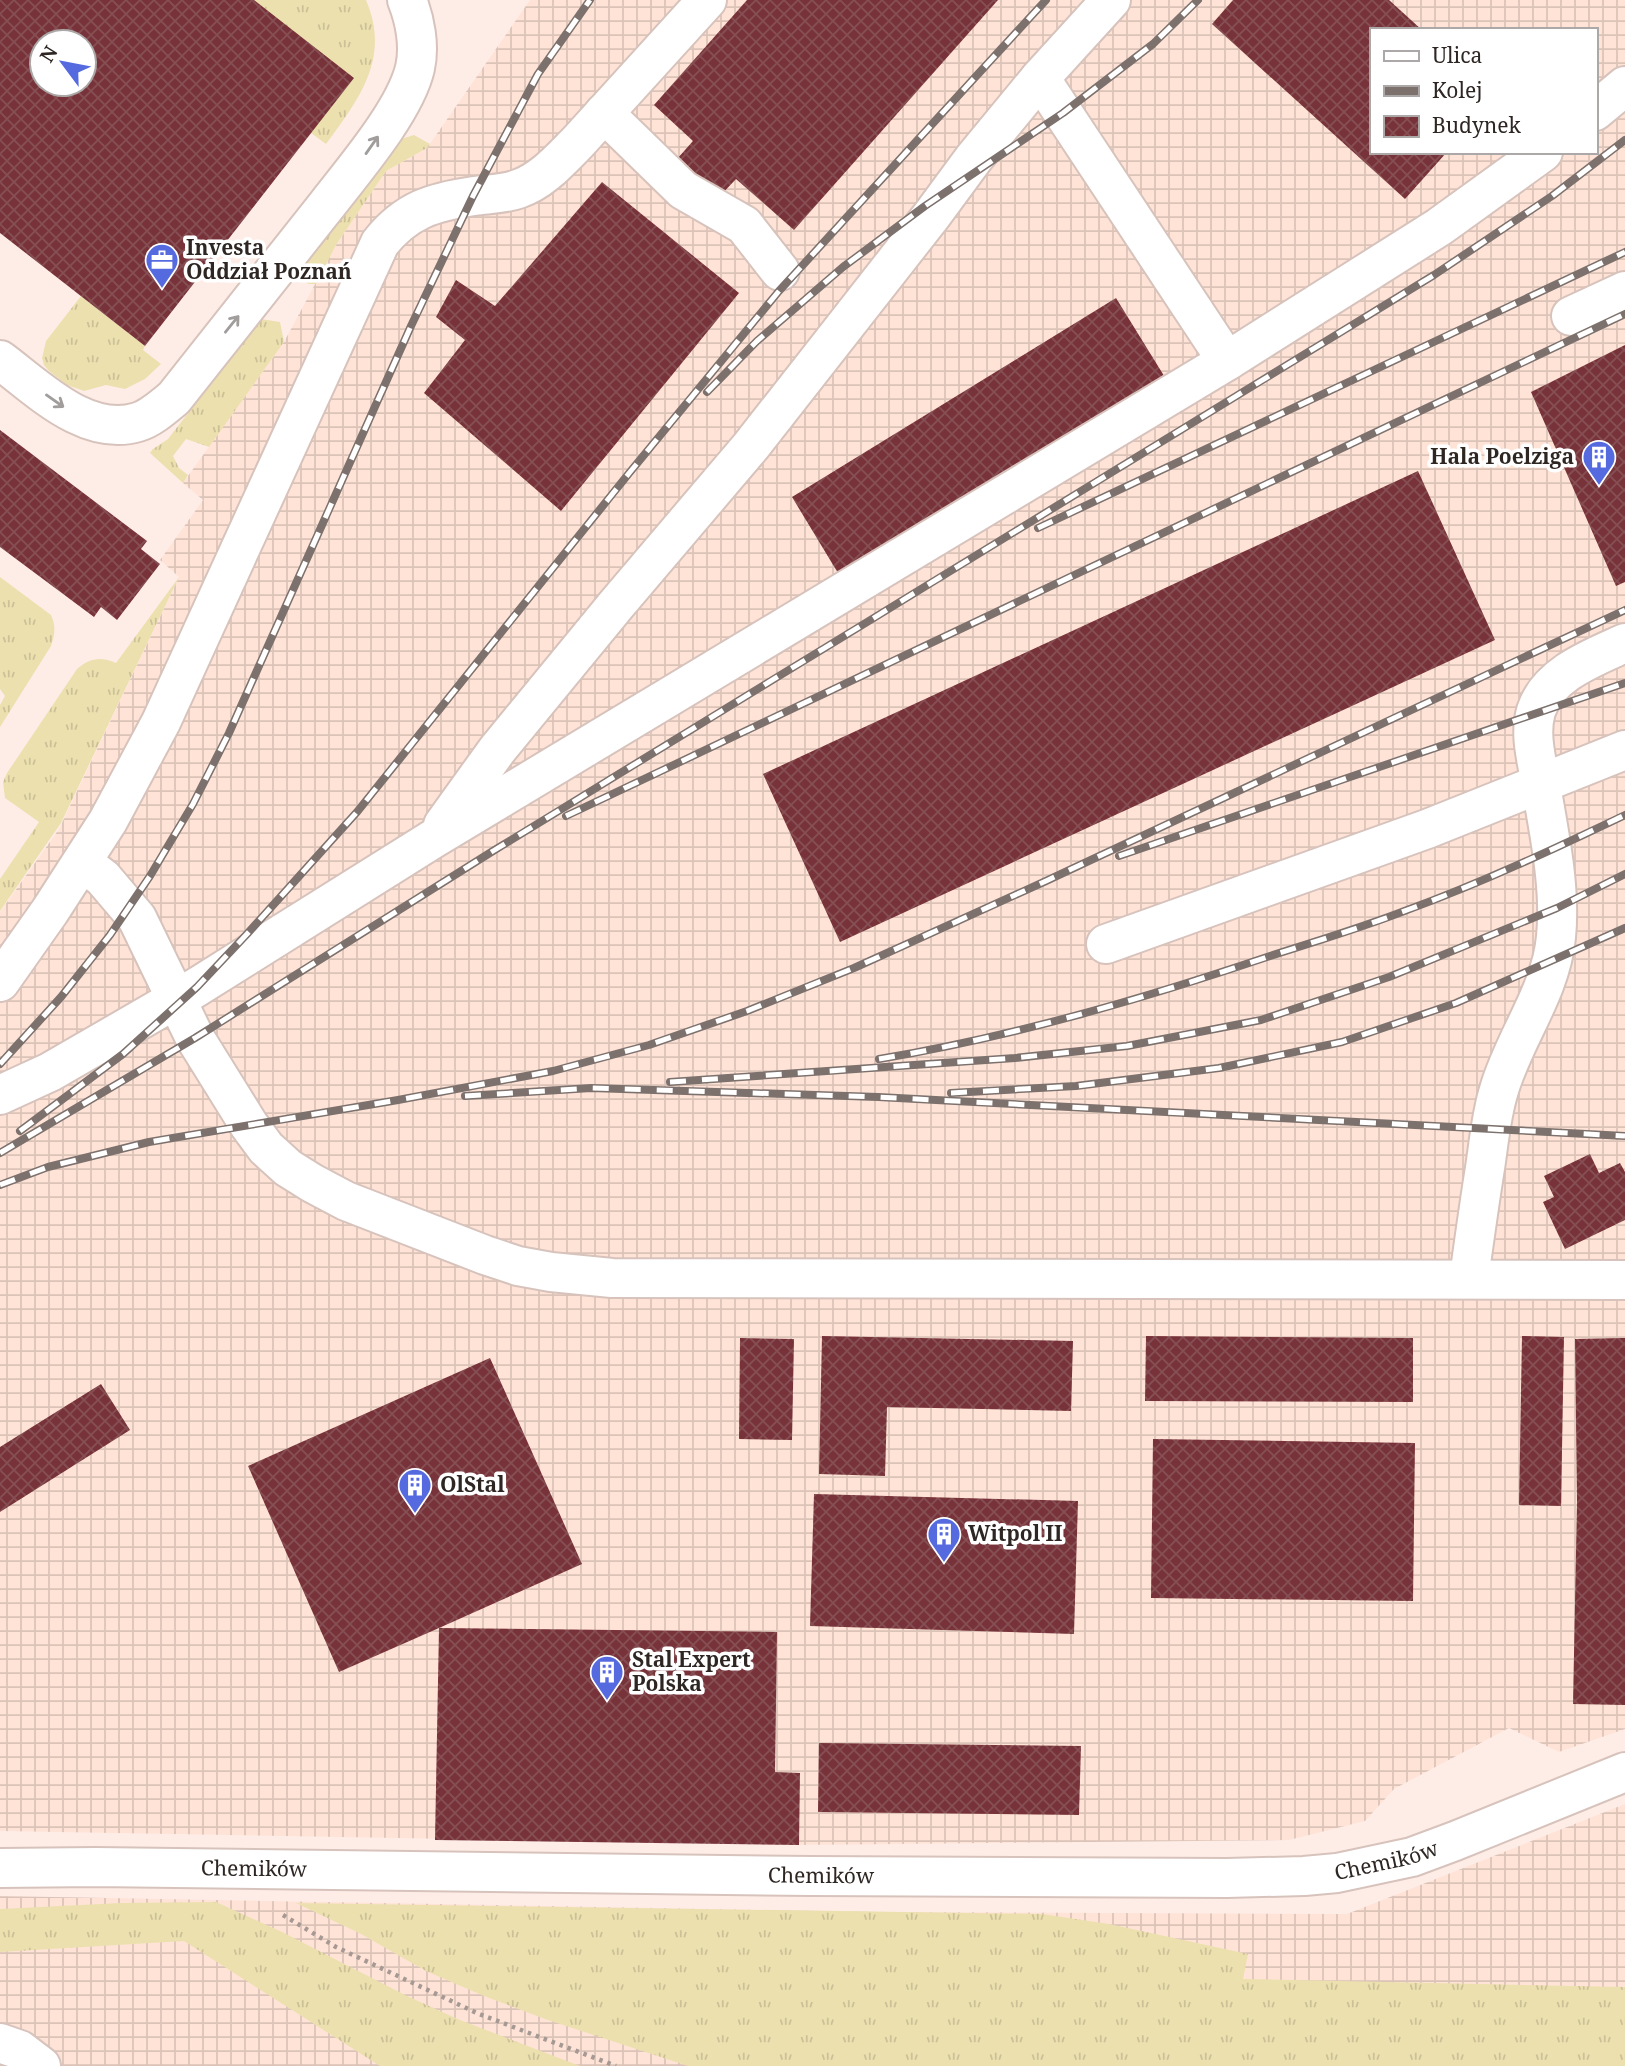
<svg xmlns="http://www.w3.org/2000/svg" width="1625" height="2066" viewBox="0 0 1625 2066" font-family="'Noto Serif',serif">
	<style>
		.industrial { fill: url(#industrial-grid); fill-rule: evenodd }
		.grass { fill: url(#grass-tufts) }
		.building { fill: url(#building-cross-hatch); fill-rule: evenodd }
		.lines { fill: none; stroke-linecap: round; stroke-linejoin: round }
		.minor-casing { stroke: #d7c3bc; stroke-width: 42 }
		.path { stroke: #a69994; stroke-width: 4.5; stroke-dasharray: 3.5 5; stroke-linecap: butt }
		.minor { stroke: #fff; stroke-width: 38 }
		.rail-casing { stroke: #7c716d; stroke-width: 8 }
		.rail { stroke: #fff; stroke-width: 5; stroke-dasharray: 16; stroke-linecap: butt }
		.oneway { stroke: #a09d9c }
		.labels { text-anchor: middle; stroke-width: 7; stroke-linejoin: round; paint-order: stroke }
		.poi-label { font-size: 21px; font-weight: bold; fill: #2d2623; stroke: #fff; text-anchor: start }
		.street-label { font-size: 21px; fill: #2d2623; stroke: #fff }
	</style>
	<defs>
		<pattern id="industrial-grid" width="8" height="8" patternUnits="userSpaceOnUse" patternTransform="scale(1.75)"><rect width="8" height="8" fill="#ffe3d7"/><path d="M0 4h8M4 0v8" fill="none" stroke="#dbc3b8"/></pattern>
		<pattern id="grass-tufts" width="24" height="20" patternUnits="userSpaceOnUse" patternTransform="scale(1.75)"><rect width="24" height="20" fill="#ece0af"/><path d="M3 7l-1-3M5 7V3M7 7l1-3M15 17l-1-3M17 17v-4M19 17l1-3" fill="none" stroke="#cbc096"/></pattern>
		<pattern id="building-cross-hatch" width="8" height="8" patternUnits="userSpaceOnUse" patternTransform="scale(1.75)"><rect width="8" height="8" fill="#773339"/><path d="M0 0l8 8M0 8l8-8" fill="none" stroke="#864f53"/></pattern>
	</defs>
	<rect width="100%" height="100%" fill="#feede7"/>
	<path class="industrial" d="M530,0H1625V1729L1559,1752L1509,1728L1394,1789L1365,1821L1289,1840L799,1845L0,1831V912L59,829L179,577L160,560L203,500L183,483L284,342L336,245L386,171L427,148ZM1371,30H1595V152H1371Z
		M1625,1804V2066H0V1896L877,1912L1347,1914Z"/>
	<path class="grass" d="M254,0H366C391,58 359,99 326,144L311,133Z
		M414,135L430,144L427,148L386,171L336,245L316,284H309L300,279L301,268L398,140Z
		M81,296L145,346L143,350L161,364L145,379L125,389L106,385L84,391L67,385L49,371L44,365L42,358L46,341Z
		M261,319L280,322L284,342L209,447L186,439L173,456L179,468L188,475L183,483L150,453L153,449L168,439Z
		M0,577L51,615C56,626 55,634 51,646L0,727V705L5,696L0,689Z
		M179,577L61,823L0,911V879L39,822L5,798L3,782L7,773L77,669C89,658 101,656 116,663Z
		M216,1902L282,1932L407,1996L460,2020L580,2066H380L184,1941L0,1952V1909L121,1903Z
		M296,1903L1042,1914L1109,1924L1248,1954L1243,1979L1625,1987V2066H688L545,2019L484,1996L426,1971L361,1934Z"/>
	<path class="building" d="M0,0H254L354,78L145,346L0,233ZM42,42H84V84H42Z
		M747,0H998L794,230L736,179L720,196L677,159L693,141L654,105Z
		M1233,0H1389L1422,30H1371V152H1447L1405,199L1212,24Z
		M602,182L739,293L561,511L424,393L465,340L436,317L456,280L495,306Z
		M1116,298L1166,379L841,578L792,497Z
		M1625,345V582L1616,586L1531,392Z
		M0,430L147,541L141,549L160,564L117,620L101,607L94,617L0,547Z
		M1418,471L1495,640L840,942L763,774Z
		M1590,1154L1599,1173L1620,1163L1625,1172V1220L1565,1249L1543,1202L1554,1197L1544,1176Z
		M822,1336L1073,1341L1071,1411L887,1407L885,1476L819,1474Z
		M1146,1336L1413,1338V1402L1145,1401Z
		M1522,1336L1564,1337L1561,1506L1519,1505Z
		M740,1338L794,1339L792,1440L739,1439Z
		M1622,1338H1625V1705L1573,1704L1577,1502L1575,1339Z
		M490,1358L582,1564L439,1628L777,1632L775,1772L800,1773L799,1845L435,1840L439,1628L339,1672L248,1466Z
		M101,1384L130,1430L0,1512V1447Z
		M1153,1439L1415,1443L1413,1601L1151,1598Z
		M814,1494L1078,1501L1074,1634L810,1626Z
		M819,1743L1081,1746L1079,1815L818,1812Z"/>
	<g class="lines">
		<defs>
			<g id="minor">
				<path d="M1111,0L1040,78L1227,361"/>
				<path d="M1595,111L1625,86"/>
				<path d="M604,113L683,190L744,225L780,271"/>
				<path d="M1571,316L1625,291"/>
				<path d="M0,360C38,388 86,438 138,422C151,418 163,407 174,398C224,334 275,270 326,206C353,171 405,111 415,68C420,46 415,20 407,0"/>
				<path d="M443,825L497,750L616,605L751,446L932,215L974,158L1040,78"/>
				<path d="M82,862L103,878L137,918L195,1038L249,1125L266,1148L288,1168L312,1183L346,1201L485,1255L518,1266L551,1272L612,1278L1625,1280"/>
				<path d="M1106,944L1427,829L1625,750"/>
				<path d="M0,982L50,911L108,821L161,722L380,243C406,210 433,202 474,196C489,194 504,194 518,189C542,181 560,160 578,142L707,0"/>
				<path d="M0,1095L50,1072L197,987L433,839L1227,361L1439,227L1543,152"/>
				<path d="M1469,1278C1474,1242 1479,1205 1485,1168C1489,1142 1491,1115 1499,1090C1514,1038 1551,992 1556,937C1561,887 1549,834 1541,785C1537,761 1529,735 1536,711C1548,674 1592,658 1625,643"/>
				<path id="s1" d="M0,1868L96,1867L811,1876L1227,1878L1304,1876L1337,1873L1412,1857L1455,1841L1625,1772"/>
				<path d="M0,2043L20,2050L41,2066"/>
			</g>
		</defs>
		<use href="#minor" class="minor-casing"/>
		<path class="path" d="M283,1915L336,1947L479,2014L616,2066"/>
		<use href="#minor" class="minor"/>
		<defs>
			<path id="rail" d="M707,392L757,341L843,267L925,206L1063,113L1153,44L1198,0
				M1038,528L1625,252
				M566,816L1625,314
				M1119,856L1625,683
				M879,1059C1011,1037 1139,1000 1267,957C1313,942 1361,928 1407,910C1481,883 1554,849 1625,815
				M0,1064L61,997L110,935L150,876L193,804L229,733L411,326L473,196L538,74L590,0
				M670,1082L1015,1058L1127,1046L1261,1020L1389,977L1557,908L1625,874
				M951,1093L1076,1086L1219,1068L1342,1042L1456,1003L1625,928
				M465,1096L591,1088L878,1097L1625,1136
				M20,1131L123,1054L197,987L247,934L357,812L630,472L779,291L1046,0
				M0,1153L195,1038L493,851L1434,275L1552,196L1625,140
				M0,1185L48,1167L149,1142L398,1100L553,1071L649,1045L747,1011L854,968L1046,881L1625,610"/>
		</defs>
		<use href="#rail" class="rail-casing"/>
		<use href="#rail" class="rail"/>
	</g>
	<defs><path id="oneway-shaft" d="M-6 0H5M1.5-3L5.5 0L1.5 3" fill="none" stroke-width="1.6" stroke-linecap="round" stroke-linejoin="round" transform="scale(1.75)"/></defs>
	<g class="oneway">
		<use href="#oneway-shaft" transform="translate(372 145) rotate(-55)"/>
		<use href="#oneway-shaft" transform="translate(232 324) rotate(-51)"/>
		<use href="#oneway-shaft" transform="translate(55 401) rotate(35)"/>
	</g>
	<defs>
		<symbol id="office-pin" viewBox="-11 -11 22 30"><path d="M0 17L-7.5 6A9.5 9.5 0 1 1 7.5 6Z" fill="#566ae0" stroke="#fff"/><path d="M-6-3h4V-5.5h4V-3h4V5H-6ZM-1-4.5V-3h2v-1.5ZM-6 0V1H6V0Z" fill="#fff"/></symbol>
		<symbol id="building-pin" viewBox="-11 -11 22 30"><path d="M0 17L-7.5 6A9.5 9.5 0 1 1 7.5 6Z" fill="#566ae0" stroke="#fff"/><path d="M-4-6H4V6H1V3H-1V6H-4ZM-2.5-4.3h1.7v1.8h-1.7ZM.8-4.3h1.7v1.8H.8ZM-2.5-1h1.7V.8h-1.7ZM.8-1h1.7V.8H.8Z" fill="#fff"/></symbol>
	</defs>
	<g fill-rule="evenodd">
		<use href="#office-pin" x="143" y="241" width="38" height="52"/>
		<use href="#building-pin" x="1580" y="438" width="38" height="52"/>
		<use href="#building-pin" x="396" y="1466" width="38" height="52"/>
		<use href="#building-pin" x="925" y="1515" width="38" height="52"/>
		<use href="#building-pin" x="588" y="1653" width="38" height="52"/>
	</g>
	<g class="labels">
		<g class="poi-label">
			<text x="186" y="255">Investa<tspan x="186" dy="24">Oddział Poznań</tspan></text>
			<text x="1574" y="464" text-anchor="end">Hala Poelziga</text>
			<text x="440" y="1492">OlStal</text>
			<text x="968" y="1541">Witpol II</text>
			<text x="632" y="1667">Stal Expert<tspan x="632" dy="24">Polska</tspan></text>
		</g>
		<g class="street-label">
			<text dy="7" stroke="none"><textPath href="#s1" startOffset="1388">Chemików</textPath></text>
			<text dy="7" stroke="none"><textPath href="#s1" startOffset="254">Chemików</textPath></text>
			<text dy="7" stroke="none"><textPath href="#s1" startOffset="821">Chemików</textPath></text>
		</g>
	</g>
	<rect x="1370" y="28" width="228" height="126" fill="#ffffff" stroke="#aba8a7" stroke-width="2"/>
	<rect x="1384" y="51" width="35" height="10" fill="#ffffff" stroke="#aba8a7" stroke-width="2"/>
	<text x="1432" y="63" font-size="21" fill="#2d2623">Ulica</text>
	<rect x="1384" y="86" width="35" height="10" fill="#7c716d" stroke="#aba8a7" stroke-width="2"/>
	<text x="1432" y="98" font-size="21" fill="#2d2623">Kolej</text>
	<rect x="1384" y="116" width="35" height="21" fill="url(#building-cross-hatch)" stroke="#aba8a7" stroke-width="2"/>
	<text x="1432" y="133" font-size="21" fill="#2d2623">Budynek</text>
	<g transform="translate(63 63) rotate(302)"><circle r="33" fill="#ffffff" stroke="#aba8a7" stroke-width="2"/>
	<path d="M0-5L12 26L0 18L-12 26Z" fill="#566ae0"/>
	<text y="-10" font-size="19" font-weight="bold" text-anchor="middle" fill="#2d2623">N</text>
	</g>
</svg>
